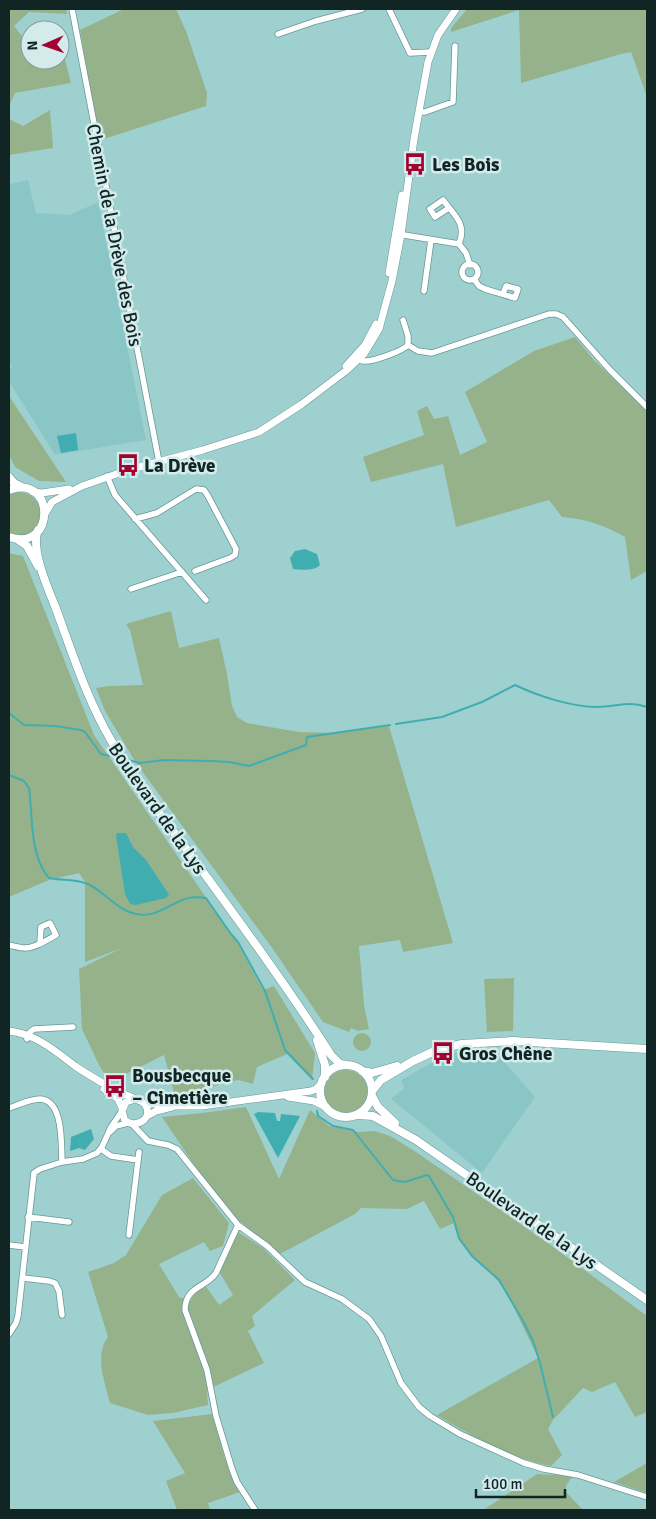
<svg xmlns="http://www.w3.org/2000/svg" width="656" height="1519" viewBox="0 0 656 1519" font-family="Signika,sans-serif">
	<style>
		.built { fill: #8bc6c6 }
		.green { fill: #96b28b }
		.water { fill: #40aeb0 }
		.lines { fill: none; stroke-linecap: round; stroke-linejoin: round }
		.stream { stroke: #40aeb0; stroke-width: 2 }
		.minor-casing { stroke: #679798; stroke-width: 7 }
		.tertiary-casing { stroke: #679798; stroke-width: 8 }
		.secondary-casing { stroke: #679798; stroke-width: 9 }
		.minor { stroke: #fff; stroke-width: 5.5 }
		.tertiary { stroke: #fff; stroke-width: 7 }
		.secondary { stroke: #fff; stroke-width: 8 }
		.labels { text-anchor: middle; stroke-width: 5; stroke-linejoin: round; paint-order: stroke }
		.poi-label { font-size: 19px; font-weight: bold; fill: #112525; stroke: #d3ebeb; text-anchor: start }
		.street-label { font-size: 19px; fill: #112525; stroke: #d3ebeb }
	</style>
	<rect width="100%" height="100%" fill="#9fd0d0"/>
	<path class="built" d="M28,180L36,213L70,215L98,202L146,440L55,455L9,381V369L12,368L9,360V184Z
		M492,1048L535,1097L482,1173L391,1099L404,1088L401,1080L431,1063L454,1053Z"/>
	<path class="green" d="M9,9H66L67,14L29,12L14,26L26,41L30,40V60H60V40L71,83L15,93L9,106Z
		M124,9H176L186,31L207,93L206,106L101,140L99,139L80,30Z
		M467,9H647V97L631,52L621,54L521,83L519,10L451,32V28Z
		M50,110L53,148L9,155V119L23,126Z
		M575,337L593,359L647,411V571L631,580L625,537C604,525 586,519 562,517L549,500L456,527L443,464L371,482L363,457L424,435L417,411L427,406L434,419L448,416L460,455L487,442L465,392L534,351Z
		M9,396L66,482L39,481L15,467L9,455Z
		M18,492C55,494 42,547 9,533V494Z
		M9,553L23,556L94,735L238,944L263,990L274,986L315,1053L312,1080L287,1054L257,1067L253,1084L238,1080L175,1096L164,1055L110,1082L100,1067L82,1029L79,969L122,948L85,962V882L79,873L49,880L9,897Z
		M171,611L179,648L219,638L227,674L232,706L237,717L247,723L299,732L338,733L389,726L453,943L403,952L400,940L359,946L364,1005L369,1029L358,1031L351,1028L349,1032L323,1022L270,945L136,763L105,711L96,688L109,686L143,685L130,630L126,624Z
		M514,978L513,1031L487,1032L484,979Z
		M353 1042a9 9 0 1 1 18 0a9 9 0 1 1-18 0Z
		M324 1092a22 22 0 1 1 44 0a22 22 0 1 1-44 0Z
		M246,1107L279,1179L310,1110L329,1126L358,1132L375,1131L390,1136L413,1150L545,1241L647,1316V1412L635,1417L615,1382L592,1392L583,1388L553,1420L548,1429L562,1455L551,1466C511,1459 472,1436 437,1415L538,1358L505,1289L491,1273L471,1256L458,1239L454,1223L440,1229L424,1201L407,1209L361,1208L355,1214L280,1254L238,1220L199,1172L162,1117L202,1113Z
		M193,1178L229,1223L223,1246L210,1251L204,1242L159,1264L179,1297L191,1301L192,1295L205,1285L219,1305L233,1295L220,1273L238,1232L263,1248L295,1280L252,1316L255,1326L248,1331L264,1363L207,1390L208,1405L173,1413L148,1415L110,1403C105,1383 94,1355 108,1337L88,1272L114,1263L126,1255L162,1195Z
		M212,1414L225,1459L240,1492L208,1503L210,1510H177L166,1481L185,1473L153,1421Z
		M647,1463V1493L614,1482Z
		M537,1474L573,1476L567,1484L565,1491L583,1510H486L485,1509Z"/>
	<path class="water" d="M76,433L78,450L61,453L57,436Z
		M305,549L317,554L320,565C315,571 301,570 293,569L290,558L295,551Z
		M117,833H126L133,847L146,860L168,893L169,895L166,898L136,905L130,904L125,894L116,835Z
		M258,1112L275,1113L277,1121H280L281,1114L300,1116L278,1158L254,1114Z
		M91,1129L94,1139L85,1150L79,1148L70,1151L71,1137Z"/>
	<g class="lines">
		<path class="stream" d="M9,713L24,725L55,726L81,730L85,732L101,754L115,757
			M396,724L442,717L482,702L515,685C538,696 572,707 597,707C617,707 628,700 647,707
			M128,760L140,763L164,760L211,761L229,762L249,766L306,745L307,737L390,725
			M9,775L24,781L29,788C33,816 29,855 49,878C63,881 77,878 90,885C105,893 119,911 136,914C159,919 173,899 194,897C198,897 202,898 206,898L231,934L238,942L265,991L285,1050L313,1079
			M317,1111L318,1116L333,1126L353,1130L393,1180L405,1182L427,1175L429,1176L453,1217L459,1238L472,1256L499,1280L523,1321L533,1341L540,1363L553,1417"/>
		<defs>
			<path id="minor" d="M72,9L159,462
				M389,9L410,53L431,52
				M278,34L316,21L362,9
				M419,112H425L453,102L455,46
				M449,208L435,217L430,209L443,200C455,216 467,224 459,244
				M398,234L459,244L466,253L470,265
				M462 272a8 8 0 1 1 16 0a8 8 0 1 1-16 0Z
				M474,279L479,286L485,289L515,298L518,289L506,286L503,294
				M424,291L431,240
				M403,320L408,336V345
				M408,345L418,351L432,353L549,314H556L563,317L610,370L647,407
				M357,357C360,360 361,361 364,361C372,362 403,351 408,345
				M107,476L115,495L206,600
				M135,519L157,513L196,489L204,490L208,496L236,549L235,555L230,558L195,571
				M131,589L182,572
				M9,945C14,946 20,948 25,948C35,948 47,940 56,935L50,923L41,927L40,943
				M27,1039L30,1032L34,1029L73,1027
				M9,1108C18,1105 30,1099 40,1099C64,1100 61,1145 62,1162
				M132,1124L148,1141L168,1145L177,1149L238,1225L267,1246L305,1282L342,1299L369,1319L381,1336L401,1383L419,1407L430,1416L460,1434L524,1463L544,1469L578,1475L647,1497
				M110,1132L116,1126L128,1123
				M101,1149L111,1156L138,1160
				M28,1217L69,1222
				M238,1225L216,1273C206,1288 185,1286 185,1310L207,1370L216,1416L232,1469L237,1482L255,1510
				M129,1235L139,1152
				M9,1245L25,1247
				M23,1278L49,1281L55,1283L59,1291L62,1315
				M9,1334L16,1323L18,1316L34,1173L40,1169L62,1162L83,1159L97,1153L102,1147L111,1127L122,1111"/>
			<path id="tertiary" d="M389,273L402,195
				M346,366L365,345L376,324
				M33,492L42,493L69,489
				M45,514L52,502L82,486L128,470L203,450L259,432L302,404L347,370L364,354L379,329L392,281L401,235L414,139L428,62L438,35L456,9
				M9,1031C36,1034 54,1050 75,1066C87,1074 99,1081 111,1088C117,1092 143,1101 145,1104C154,1118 137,1129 125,1121L122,1111L126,1102L135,1099
				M104,1089L118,1099L122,1108
				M288,1097L314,1101L326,1107
				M144,1103L177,1106H202L311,1091L316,1089L322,1083
				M147,1116L156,1111L172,1107"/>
			<path id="secondary" d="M9,477L14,483L22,487
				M9,490C56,473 56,553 9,537
				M38,530C30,548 48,589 55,606C72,652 87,700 112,742C134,782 163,817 190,854C238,920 287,986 331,1055L340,1064L347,1065
				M17,539L27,546L38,566
				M317,1040L325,1065V1077
				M320 1091a26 26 0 1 1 52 0a26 26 0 1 1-52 0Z
				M362,1071L372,1073L397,1066
				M372,1091L381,1080L413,1061L439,1049L462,1044L513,1041L647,1049
				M372,1096L378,1107L395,1123
				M358,1115L373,1116L416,1140L647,1300"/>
		</defs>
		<use href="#minor" class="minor-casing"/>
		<use href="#tertiary" class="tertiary-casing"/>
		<use href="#secondary" class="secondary-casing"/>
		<use href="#minor" class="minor"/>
		<use href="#tertiary" class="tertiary"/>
		<use href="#secondary" class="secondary"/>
	</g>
	<defs>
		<symbol id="bus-bare" viewBox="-9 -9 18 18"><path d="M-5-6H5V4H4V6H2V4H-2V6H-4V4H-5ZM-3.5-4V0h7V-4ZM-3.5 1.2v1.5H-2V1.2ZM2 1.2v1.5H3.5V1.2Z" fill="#a20230" stroke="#d3ebeb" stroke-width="2.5" paint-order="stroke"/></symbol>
	</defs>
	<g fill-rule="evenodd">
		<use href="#bus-bare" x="399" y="148" width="32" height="32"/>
		<use href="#bus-bare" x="112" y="449" width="32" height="32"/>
		<use href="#bus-bare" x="427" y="1037" width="32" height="32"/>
		<use href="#bus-bare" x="99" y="1070" width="32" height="32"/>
	</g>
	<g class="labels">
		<g class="poi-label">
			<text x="432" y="171">Les Bois</text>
			<text x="144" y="472">La Drève</text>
			<text x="459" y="1060">Gros Chêne</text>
			<text x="132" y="1082">Bousbecque<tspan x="132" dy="22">– Cimetière</tspan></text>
		</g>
		<g class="street-label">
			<text transform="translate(115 235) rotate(79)" y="7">Chemin de la Drève des Bois</text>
			<text transform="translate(158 808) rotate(55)" y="7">Boulevard de la Lys</text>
			<text transform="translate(532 1220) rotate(35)" y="7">Boulevard de la Lys</text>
		</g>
	</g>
	<rect width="656" height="1519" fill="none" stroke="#112525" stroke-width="20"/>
	<g transform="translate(45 45) rotate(268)"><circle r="24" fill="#d3ebeb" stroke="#859c9c"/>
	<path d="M0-4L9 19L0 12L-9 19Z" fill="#a20230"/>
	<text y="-8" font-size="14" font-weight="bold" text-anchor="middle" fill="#112525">N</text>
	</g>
	<path d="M476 1489v8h89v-8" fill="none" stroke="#112525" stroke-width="2.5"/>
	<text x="483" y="1489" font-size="15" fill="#112525" stroke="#d3ebeb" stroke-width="4" paint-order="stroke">100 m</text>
</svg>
